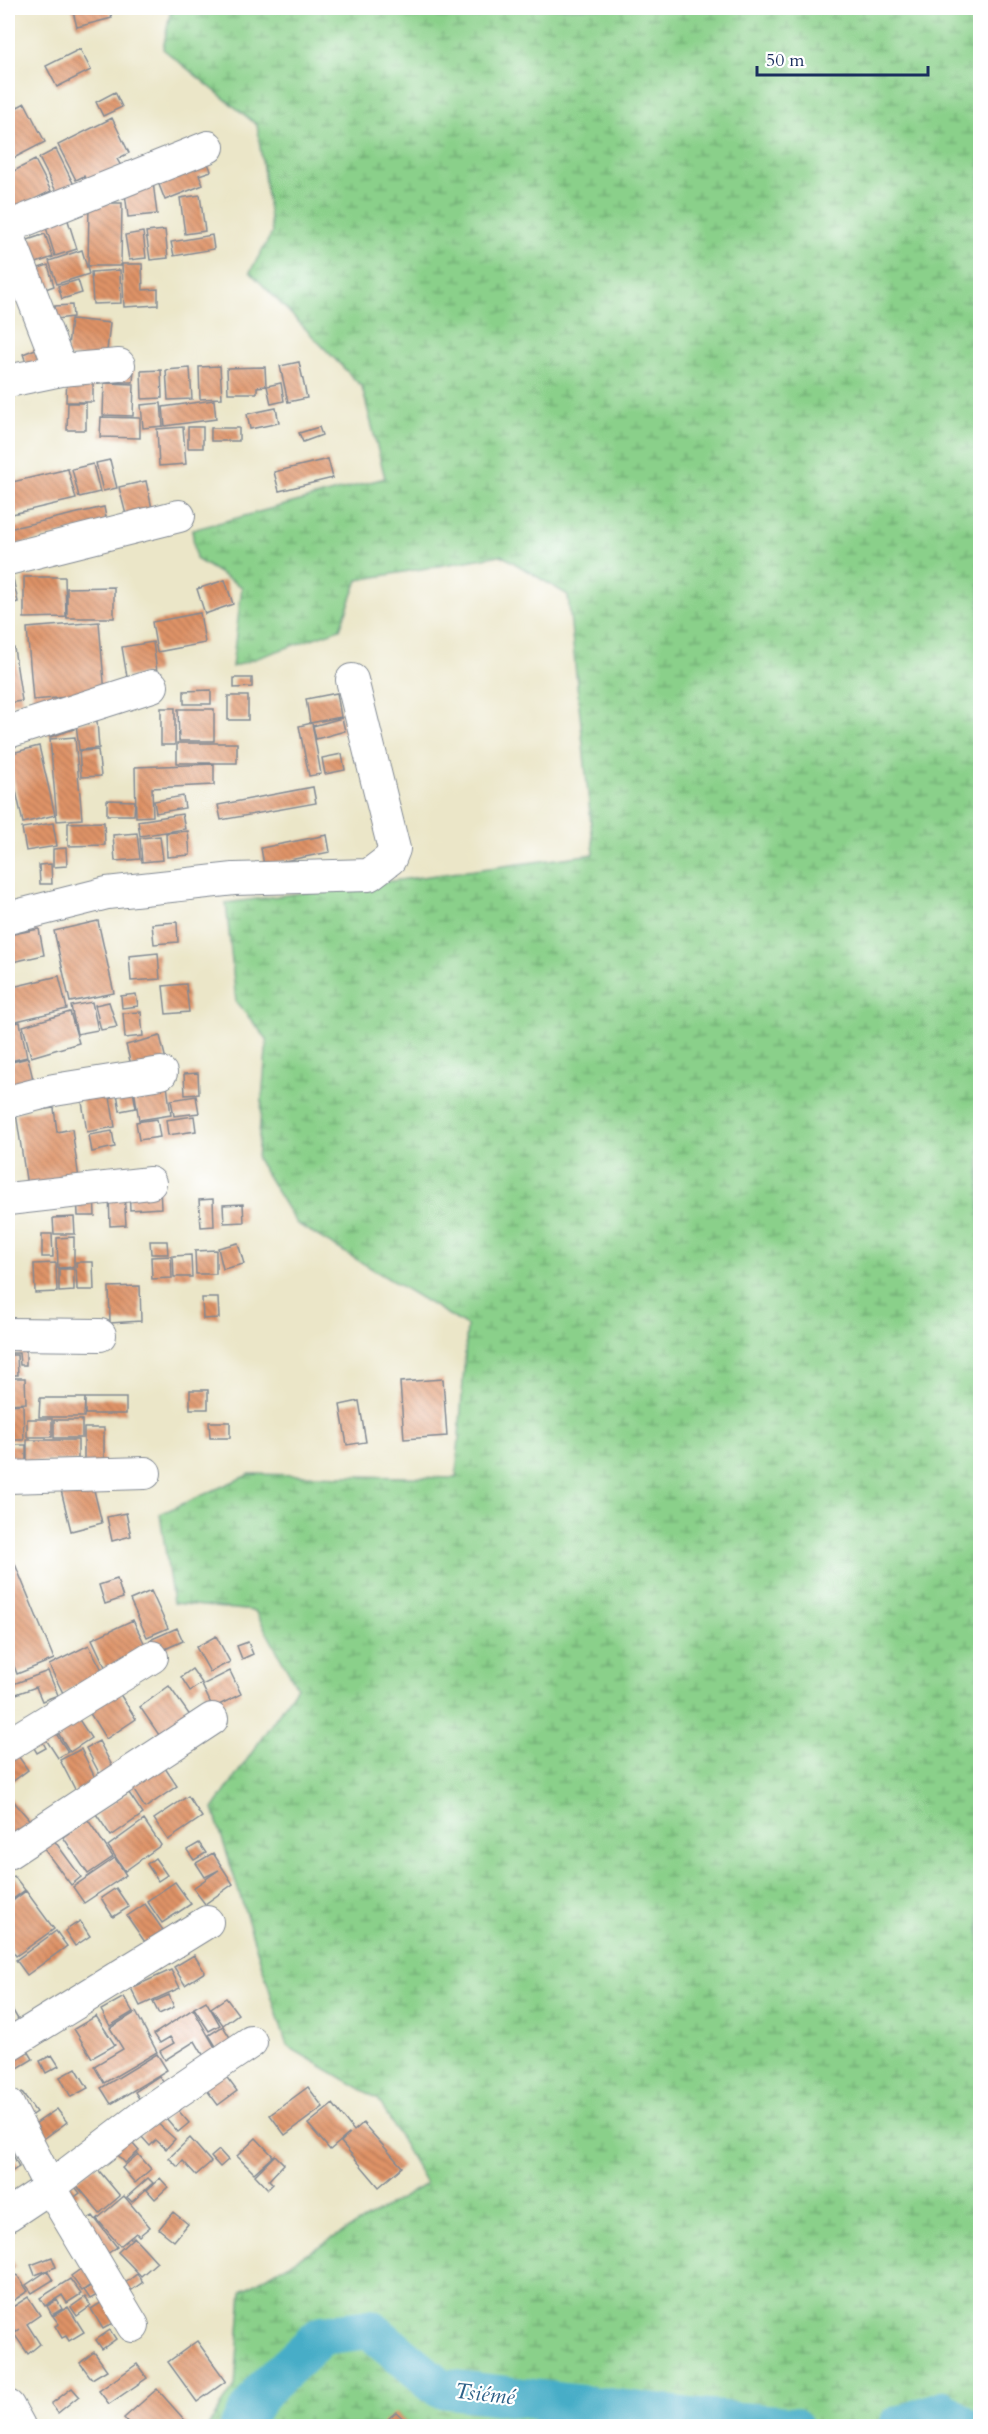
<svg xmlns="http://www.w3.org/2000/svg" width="988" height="2434" viewBox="0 0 988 2434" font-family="Cardo,serif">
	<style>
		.wetland { fill: url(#wetland-marsh); stroke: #528074; stroke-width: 1.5 }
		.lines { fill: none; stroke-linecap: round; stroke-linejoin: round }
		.river { stroke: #47adc7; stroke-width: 40 }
		.building { fill: url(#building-back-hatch) }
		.minor-casing { stroke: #838a93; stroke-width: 34 }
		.minor { stroke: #fff; stroke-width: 32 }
		.labels { text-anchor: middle; stroke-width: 4.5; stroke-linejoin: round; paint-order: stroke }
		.water-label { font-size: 22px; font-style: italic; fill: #2d6188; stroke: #fff }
	</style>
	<defs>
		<pattern id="wetland-marsh" width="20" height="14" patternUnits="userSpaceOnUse" patternTransform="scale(1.5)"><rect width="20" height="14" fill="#8ad08a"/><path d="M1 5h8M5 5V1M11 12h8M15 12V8" fill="none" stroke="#70a974"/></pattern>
		<pattern id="building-back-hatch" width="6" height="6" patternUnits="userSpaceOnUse" patternTransform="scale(1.5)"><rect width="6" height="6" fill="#df9366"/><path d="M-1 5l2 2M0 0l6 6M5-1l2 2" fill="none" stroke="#b47857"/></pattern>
	</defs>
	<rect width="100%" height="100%" fill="#fff"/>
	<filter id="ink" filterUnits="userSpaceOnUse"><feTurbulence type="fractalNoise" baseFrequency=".0167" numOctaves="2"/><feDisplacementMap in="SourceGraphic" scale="12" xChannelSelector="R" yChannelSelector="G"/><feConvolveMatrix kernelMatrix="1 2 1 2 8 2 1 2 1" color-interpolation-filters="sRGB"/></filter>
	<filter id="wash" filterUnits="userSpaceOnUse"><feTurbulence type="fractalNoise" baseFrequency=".008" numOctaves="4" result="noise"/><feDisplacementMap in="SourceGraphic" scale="24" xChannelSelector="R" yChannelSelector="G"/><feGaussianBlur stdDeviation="1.35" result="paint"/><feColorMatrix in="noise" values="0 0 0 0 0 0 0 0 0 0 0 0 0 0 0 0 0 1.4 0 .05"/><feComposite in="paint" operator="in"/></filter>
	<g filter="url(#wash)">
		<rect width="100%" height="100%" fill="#ebe6c8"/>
		<path class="wetland" d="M171,8H980V2426H208L235,2386L242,2291L426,2184L378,2099L287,2046L213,1809L297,1687L255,1611L173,1603L160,1514L250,1474L456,1478L467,1326L296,1223L257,1159L267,1039L236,1002L226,903L594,854L568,595L501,555L358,580L340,629L232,667L242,587L196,559L192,530L385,478L362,387L250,272L272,233L257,125L163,49Z"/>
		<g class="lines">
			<path class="river" d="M240,2426L262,2391L322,2335L370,2329L440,2388L709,2420L793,2426
				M898,2426L943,2410L959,2422V2426"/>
		</g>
		<g id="blocks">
			<path class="building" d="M72,8H109L112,18L77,27Z
				M80,49L91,70L57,87L46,66Z
				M115,92L122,107L103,116L96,102Z
				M25,103L45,142L8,161V112Z
				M112,118L129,153L117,159L121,166L87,183L84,176L76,180L58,145Z
				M56,149L77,191L60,199L39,158Z
				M204,153L211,171L199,175L203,185L165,200L154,172Z
				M35,160L51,191L11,211L8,203V174Z
				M153,182L157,214L128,217L124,185Z
				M200,195L205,231L185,234L180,198Z
				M89,203H122L121,266H88Z
				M65,211L77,249L55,256L43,218Z
				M165,230L168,258L150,260L146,232Z
				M143,232L146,258L129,260L125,235Z
				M45,234L53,257L28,266L19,243Z
				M212,235L214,249L174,256L171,242Z
				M82,250L89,274L57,284L49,261Z
				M122,264H142L143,290L158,289V305L124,307Z
				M48,265L54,286L37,292L30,271Z
				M8,268L20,296L8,300Z
				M120,270L121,303L93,304L91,272Z
				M78,280L82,293L62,299L58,286Z
				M72,305L73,317L56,319L55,306Z
				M71,319L110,323L106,360L67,356Z
				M38,348L44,365L29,371L23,354Z
				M299,362L307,398L288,402L280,366Z
				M220,366L222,398L200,399L199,367Z
				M265,367L266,386L257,387V393H228L227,368Z
				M190,368L192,399L168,400L166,370Z
				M105,370H134L133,382H104Z
				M161,370L162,398L142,399L141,371Z
				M67,375L93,376V402H66Z
				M104,383L134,384L133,416L103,415Z
				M281,383L284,401L271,404L267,386Z
				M214,400L216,419L165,426L163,407Z
				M68,403H86V430H67Z
				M161,403L163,426L143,428L141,405Z
				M276,408L279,423L250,429L247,414Z
				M101,417L140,418V438L100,437Z
				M183,427L186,464L159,466L157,429Z
				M188,427H203V448H188Z
				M319,427L322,435L303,442L299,433Z
				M211,428H239V441H211Z
				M8,448L12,462L8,464Z
				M328,459L333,478L279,491L274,472Z
				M110,460L117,488L103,491L96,463Z
				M93,464L100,492L79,497L72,469Z
				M68,469L76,499L8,515V483Z
				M146,481L153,513L127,519L119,487Z
				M104,507L107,523L8,547V529Z
				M11,569L18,602L8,605V570Z
				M24,577H65L66,617L24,618Z
				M225,580L233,604L205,614L197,589Z
				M114,587V618H67V588Z
				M200,613L205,643L157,652L152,622Z
				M99,622L105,694L33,700L27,628Z
				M153,642L157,672L127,677L122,647Z
				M14,648L22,701L8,703V649Z
				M234,678H252V687L234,688Z
				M211,690V704H184V691Z
				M337,693L341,717L310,723L306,699Z
				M228,696H248V720H228Z
				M161,708H175V745H161Z
				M178,709H214V741H179Z
				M342,718L345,731L316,739L313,726Z
				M97,721L99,748L79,750L76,723Z
				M72,723L74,729L50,737L48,731Z
				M312,723L321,774L309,776L299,726Z
				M75,737L82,819L57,821L50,739Z
				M177,743H237V763H177Z
				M39,746L55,815L23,823L8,754Z
				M98,750L101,776L81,777L79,751Z
				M342,754L345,770L325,774L322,758Z
				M214,764V785L152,788L153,816L136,817L135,767Z
				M313,787L316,803L221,820L218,805Z
				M183,796L185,808L156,813L154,801Z
				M107,800L135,801L134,815H107Z
				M182,814L185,829L140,836L138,821Z
				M104,822L105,845L68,846V823Z
				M53,823L57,846L26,851L22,828Z
				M188,831L190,855L167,857L166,833Z
				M137,833L140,859L115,861L113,835Z
				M327,835L330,852L264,865L261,848Z
				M160,836L163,860L142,862L140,838Z
				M66,848L67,866L53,867V849Z
				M51,864L52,884H40L39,865Z
				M98,921L114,993L70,1002L54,931Z
				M177,922L178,942L154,944L152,924Z
				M39,929L44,955L8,963V935Z
				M158,953L160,979L131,981L129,956Z
				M59,976L67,1009L8,1023V988Z
				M186,984L189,1012L166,1014L163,986Z
				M136,994L138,1006L122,1008L121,996Z
				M92,1002L98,1030L77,1034L71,1006Z
				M109,1002L117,1027L101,1030L95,1005Z
				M70,1012L79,1043L31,1057L23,1026Z
				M141,1012L143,1036L125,1038L123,1013Z
				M20,1022L27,1057L10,1061L8,1024Z
				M160,1036L166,1060L132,1069L126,1045Z
				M28,1058L36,1092L8,1099V1063Z
				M198,1073L199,1094L185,1095L184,1074Z
				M166,1078L171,1115L139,1120L133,1083Z
				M132,1085L136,1108L120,1111L116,1087Z
				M109,1091L115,1127L87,1132L81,1096Z
				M196,1096L199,1113L174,1116L171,1100Z
				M54,1108L57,1132L72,1129L79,1179L27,1186L16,1113Z
				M194,1116L196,1131L168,1135L166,1120Z
				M157,1119L160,1137L139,1140L136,1122Z
				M112,1131L115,1147L92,1152L89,1135Z
				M129,1188H160L161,1208L130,1210Z
				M94,1192L95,1216H78L77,1193Z
				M109,1193H124L126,1225L110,1226Z
				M213,1199L214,1226L201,1227L199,1200Z
				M243,1204L244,1222L224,1223L223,1205Z
				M74,1217L75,1234H54L53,1218Z
				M42,1234H52L53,1257H42Z
				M74,1237V1267L58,1268L57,1238Z
				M150,1241H167L168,1254H151Z
				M238,1243L244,1264L223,1269L218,1248Z
				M216,1250V1274H196L195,1251Z
				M191,1255L192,1277H174L173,1256Z
				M171,1256L172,1278L152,1279L151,1257Z
				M76,1262H93L94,1290H77Z
				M56,1263L57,1292L35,1293L34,1264Z
				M8,1265H12L13,1304H8Z
				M59,1269H74V1291L59,1292Z
				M140,1286L141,1321L110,1323L109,1287Z
				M202,1298H218L219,1318L203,1319Z
				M8,1344H26V1365H20L19,1353H8Z
				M8,1355H17L18,1375H8Z
				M8,1378H25L26,1403L8,1404Z
				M443,1379L447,1436L404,1439L400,1382Z
				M190,1390H208V1409H190Z
				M40,1398H85L84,1417H39Z
				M85,1398H126V1414H85Z
				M359,1401L366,1442L347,1445L340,1405Z
				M23,1404L24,1440H8V1405Z
				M27,1419H52V1437H27Z
				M54,1420H82V1438H54Z
				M209,1422H230V1438H210Z
				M84,1428H104V1467H84Z
				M27,1440H78V1461H27Z
				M9,1445H26V1468H9Z
				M91,1478L102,1523L71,1531L60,1486Z
				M126,1513L131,1536L112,1541L107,1517Z
				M8,1547L54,1659L17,1674L8,1650Z
				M117,1579L123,1598L105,1604L99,1585Z
				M151,1591L168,1628L147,1637L130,1600Z
				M133,1620L148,1651L107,1671L92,1639Z
				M177,1628L183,1641L156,1653L150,1640Z
				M216,1636L230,1662L210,1672L196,1647Z
				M248,1642L253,1654L242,1659L237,1646Z
				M89,1645L103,1672L63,1693L49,1665Z
				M192,1669L202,1683L190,1691L181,1677Z
				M48,1671L58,1695L42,1701L36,1687L8,1697V1686Z
				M230,1671L241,1694L213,1708L202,1685Z
				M114,1685L136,1719L106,1739L84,1704Z
				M169,1686L191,1717L161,1738L140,1707Z
				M74,1712L91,1738L70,1752L53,1725Z
				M36,1730L46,1748L37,1753L27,1736Z
				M55,1732L68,1752L58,1758L45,1738Z
				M99,1741L117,1775L104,1782L86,1748Z
				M81,1749L97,1782L77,1793L60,1760Z
				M14,1750L28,1770L8,1785V1755Z
				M161,1762L177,1786L145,1808L129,1783Z
				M129,1793L143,1814L111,1836L96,1814Z
				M9,1796L33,1824L8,1845V1798Z
				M188,1796L202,1817L168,1840L154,1819Z
				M88,1820L113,1857L88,1874L63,1837Z
				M144,1820L161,1845L125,1871L108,1846Z
				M51,1836L81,1877L71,1885L40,1844Z
				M199,1843L206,1853L194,1860L187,1850Z
				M213,1853L233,1884L205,1904L193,1888L219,1870L205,1877L196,1863Z
				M115,1858L126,1875L84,1903L73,1887Z
				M155,1858L167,1875L158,1881L147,1864Z
				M14,1876L25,1890L10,1901L8,1897V1881Z
				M175,1882L191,1904L162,1923L147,1901Z
				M116,1888L129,1907L113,1917L101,1898Z
				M26,1891L54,1929L16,1956L8,1944V1900L10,1903Z
				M145,1904L165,1933L147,1945L127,1916Z
				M80,1921L90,1936L75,1946L65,1931Z
				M56,1931L67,1946L27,1975L16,1960Z
				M194,1955L205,1972L185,1985L174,1967Z
				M171,1970L180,1988L140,2006L131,1988Z
				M169,1995L174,2007L159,2014L153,2002Z
				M124,1997L133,2012L110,2026L101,2010Z
				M226,1998L238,2014L223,2025L211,2008Z
				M206,2001L220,2025L209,2031L194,2008Z
				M8,2002L19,2021L8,2028Z
				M193,2009L221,2058L209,2065L195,2041L165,2060L160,2051L174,2043L170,2037L160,2043L154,2034Z
				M136,2012L157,2052L104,2083L94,2066L123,2049L110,2028Z
				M96,2016L115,2045L92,2058L74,2029Z
				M223,2026L237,2049L223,2058L209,2035Z
				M24,2044L33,2059L8,2074V2053Z
				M157,2054L167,2070L111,2104L101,2088Z
				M52,2055L59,2066L46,2073L40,2061Z
				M76,2068L88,2088L71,2097L60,2077Z
				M222,2071L237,2091L218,2105L203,2085Z
				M159,2076L164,2083L140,2100L135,2092Z
				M308,2087L323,2107L285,2135L270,2115Z
				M22,2093L36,2112L24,2120L11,2101Z
				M333,2104L354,2131L363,2123L402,2167L379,2187L341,2142L350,2133L330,2150L308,2124Z
				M57,2109L67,2122L42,2140L32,2126Z
				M177,2109L189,2123L178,2132L166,2118Z
				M155,2121L175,2139L166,2149L156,2140L150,2146L141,2136Z
				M125,2135L139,2151L125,2163L112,2148Z
				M190,2138L211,2162L196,2175L183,2161L178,2167L169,2158Z
				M256,2138L273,2156L254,2173L237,2156Z
				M8,2145L19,2167L8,2174Z
				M219,2150L228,2160L220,2167L211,2157Z
				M138,2154L151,2169L135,2183L122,2168Z
				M275,2155L284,2164L269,2180L273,2184L268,2189L255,2175Z
				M95,2166L120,2196L100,2213L74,2182Z
				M68,2178L80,2193L69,2201Z
				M148,2178L153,2183L132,2202L127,2197Z
				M160,2178L168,2187L155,2199L147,2190Z
				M124,2196L150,2227L139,2236L136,2233L120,2246L97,2219Z
				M173,2212L188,2224L174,2241L159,2229Z
				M93,2216L117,2247L100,2259L79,2224Z
				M134,2237L157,2262L141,2276L118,2252Z
				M8,2254L16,2267L8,2272Z
				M52,2257L56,2267L35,2275L31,2265Z
				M85,2266L96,2281L82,2291L71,2276Z
				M47,2271L53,2280L32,2293L26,2285Z
				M137,2274L143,2282L126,2294L120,2287Z
				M17,2275L28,2291L8,2304V2281Z
				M70,2279L81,2294L67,2303L62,2295L45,2306L40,2298Z
				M95,2283L101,2293L90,2299L84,2290Z
				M28,2297L40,2315L27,2324L40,2344L28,2354L14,2334L20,2329L14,2333L8,2325L13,2333L8,2336V2310Z
				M85,2297L91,2306L77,2316L71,2307Z
				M107,2299L119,2320L103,2329L91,2309Z
				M57,2300L62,2309L52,2315L47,2306Z
				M68,2307L84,2332L69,2341L66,2336L62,2338L55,2326L59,2324L53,2316Z
				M110,2330L116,2339L102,2349L96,2340Z
				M197,2341L226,2381L197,2402L168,2362Z
				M94,2352L107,2370L92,2379L80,2363Z
				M137,2364L147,2378L109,2404L99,2391Z
				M72,2388L79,2396L58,2413L51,2404Z
				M157,2389L190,2426H131L124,2418Z
				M396,2412L411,2426H380Z"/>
		</g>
	</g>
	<g filter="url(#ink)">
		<use href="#blocks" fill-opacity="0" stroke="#838a93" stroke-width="1.5"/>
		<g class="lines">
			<defs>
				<path id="minor" d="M8,227L208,147
					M8,234L61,370
					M8,381L61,370L119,365
					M8,559L179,516
					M8,732L152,686
					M8,918L107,893L234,879L369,875L390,859L394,849L352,680
					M8,1102L54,1090L161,1073
					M8,1199L150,1183
					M8,1334L100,1335
					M8,1477L145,1473
					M8,1745L152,1657
					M8,1853L212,1719
					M8,2045L207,1922
					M8,2105L50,2187L133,2326
					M8,2215L50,2187L152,2109L251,2042
					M8,2406L19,2426"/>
			</defs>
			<use href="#minor" class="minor-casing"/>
			<use href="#minor" class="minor"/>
		</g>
	</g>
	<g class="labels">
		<g class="water-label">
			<text transform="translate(485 2393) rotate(6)" y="8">Tsiémé</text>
		</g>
	</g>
	<rect width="988" height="2434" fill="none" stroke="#fff" stroke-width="30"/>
	<path d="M757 66v9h171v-9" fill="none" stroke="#1b2f5e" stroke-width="3"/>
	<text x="766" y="66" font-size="18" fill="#1b2f5e" stroke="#ffffff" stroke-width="4.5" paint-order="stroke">50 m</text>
</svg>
